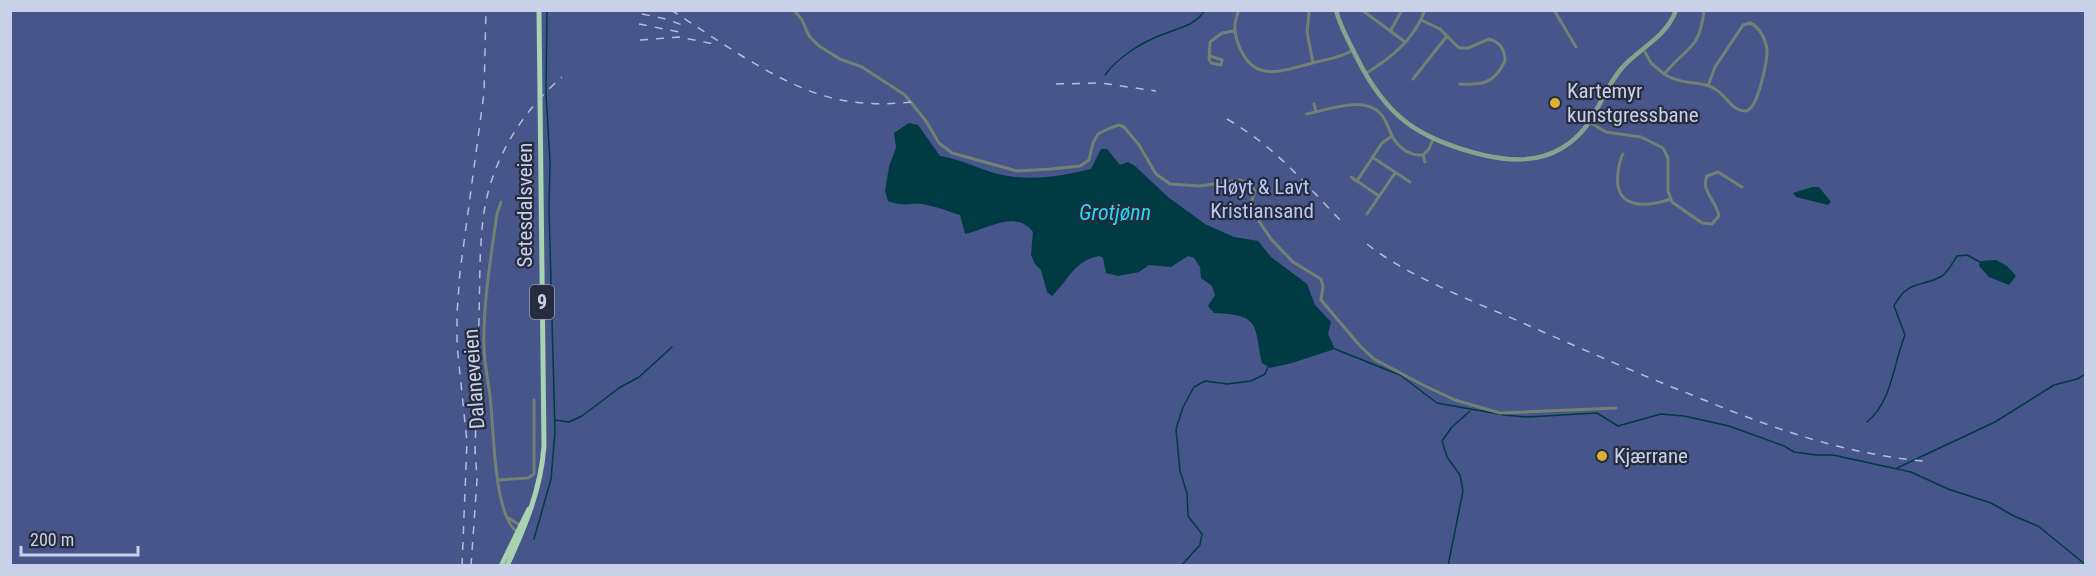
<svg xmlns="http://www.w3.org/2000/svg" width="2096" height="576" viewBox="0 0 2096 576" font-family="'Roboto Condensed',sans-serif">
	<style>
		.green { fill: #46558a }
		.water { fill: #003a42 }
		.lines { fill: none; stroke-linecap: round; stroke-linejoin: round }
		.stream { stroke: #003a42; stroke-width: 1.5 }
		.street { stroke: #718274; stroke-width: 3 }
		.secondary { stroke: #87a38d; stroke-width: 4.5 }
		.highway { stroke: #a8d2b0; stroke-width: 5 }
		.rail { stroke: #b5bdd7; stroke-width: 1.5; stroke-dasharray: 8 8; stroke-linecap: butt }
		.poi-dot { fill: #dab333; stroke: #262c3d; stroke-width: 2 }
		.labels { text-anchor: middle; stroke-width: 4.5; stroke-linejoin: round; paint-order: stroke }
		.shield { fill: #262c3d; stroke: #98a0b5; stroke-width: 1.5 }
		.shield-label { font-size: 20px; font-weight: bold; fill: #c9d1e8 }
		.poi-label { font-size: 21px; fill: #c9d1e8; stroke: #262c3d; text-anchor: start }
		.park-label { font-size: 21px; fill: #b8c8f6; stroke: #262c3d }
		.street-label { font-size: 21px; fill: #c9d1e8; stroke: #262c3d }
		.water-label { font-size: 22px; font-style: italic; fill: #29d7f1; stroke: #262c3d }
	</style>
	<rect width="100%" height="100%" fill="#39446a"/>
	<path class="green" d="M10,11H2077L2086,13L2085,565H11Z"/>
	<path class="water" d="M909,123L918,125L940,156C961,159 979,169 998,174C1030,182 1061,176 1091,169L1101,149H1107L1120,165L1128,162L1135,166L1168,197L1205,224L1234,237L1258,241L1271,257L1307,284L1315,305L1331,322L1328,334L1335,349L1292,363L1270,368L1262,363C1254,323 1260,315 1214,313L1208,306L1215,295L1212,286L1201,278L1200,267L1194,258L1188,256L1171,267L1149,265L1139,272L1118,276L1106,273L1103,258L1100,256C1074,260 1069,280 1052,296L1047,292L1041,270L1035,264L1031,255L1033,232C1016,209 987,229 965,234L960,215C947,211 935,206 922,204C907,203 905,207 888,201L885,191L889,167L896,147L894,133Z
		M1812,187H1819L1831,202L1828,205L1796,197L1793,193Z
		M1996,260L2007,266L2016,276L2009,285L1989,277L1979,266L1980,261Z"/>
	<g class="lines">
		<path class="stream" d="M1105,75C1118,57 1141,43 1161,35C1178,28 1195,26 1205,10
			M1335,349L1400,375L1437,403L1504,415L1527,417L1597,413L1618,426L1661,414L1684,416L1729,426L1784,446L1794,452L1816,455H1833L1911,472L1948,489L1991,503L2014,516L2038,526L2086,565
			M555,420L569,422L582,416L619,388L639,377L672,347
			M1867,422C1893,400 1893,364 1905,335L1894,306C1908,279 1921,288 1942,276C1948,272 1953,262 1957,256L1967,255L1980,262
			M1897,468L1995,422L2054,385L2077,379L2086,374
			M534,539L551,479L555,432L549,208L550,162L546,93L547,10
			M1181,566L1200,545L1202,534L1188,516L1187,493L1180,471L1176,429L1183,407L1194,387L1205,381L1227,384L1251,381L1265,374L1268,367
			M1448,566L1463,491L1460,475L1447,457L1442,441L1452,427L1470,411"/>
		<path class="street" d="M794,10L802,20L809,36L819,46L840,59L862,67L905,95L926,121L939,143L952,153L1017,171L1051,169L1080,166L1089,160L1093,143L1098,134L1110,128L1119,125L1124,127L1139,145L1156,174L1170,184L1200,186L1240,180L1250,184L1255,191L1251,203L1252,211L1271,239L1293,262L1321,279L1323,286L1321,300L1361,347L1374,359L1423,385L1455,400L1500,413L1616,408
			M1239,10C1233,24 1234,33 1239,46C1254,83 1280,71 1309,64C1325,59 1339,59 1353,50
			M1362,10L1405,42
			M1554,10L1576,47
			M1704,10C1700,49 1688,46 1666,72L1664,74C1682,86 1702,80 1715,89C1727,96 1731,111 1746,111C1750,109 1751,109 1753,105C1759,96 1768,60 1767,50C1766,40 1760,27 1750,23L1743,25L1715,67L1708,86
			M1309,13L1307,32L1313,63
			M1421,20L1440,29L1459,48H1468L1489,39C1500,42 1505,49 1505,61C1494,84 1482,85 1460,84
			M1391,30L1402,10
			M1645,52L1651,63L1664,74
			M1210,56L1222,60L1221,65L1211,63L1209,59L1210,42L1222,33L1234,31
			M1365,74C1391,58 1414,40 1425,10
			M1413,79L1447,36
			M1314,104L1316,112
			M1307,114C1328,110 1363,95 1381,114C1386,120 1389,129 1392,136
			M1591,123L1606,132L1641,137L1663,148L1668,158V191L1672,202L1702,223L1712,224L1719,216C1717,201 1700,191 1707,176L1718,172L1742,187
			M1623,154C1620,159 1619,165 1618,172C1613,209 1644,208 1671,199
			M1372,157L1410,182
			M1425,162L1423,155L1429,149L1433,139
			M1351,177L1379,196
			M1357,181L1382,143L1392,136C1399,148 1408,156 1423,155
			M501,202L497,214C491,257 483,302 484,346C484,363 488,379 490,396C494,426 493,514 517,532
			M1367,214L1395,173
			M498,480L528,478L534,474V400
			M507,517L521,526"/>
		<path class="secondary" d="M1336,10C1340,27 1349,41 1356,56C1386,117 1418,139 1483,155C1510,161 1537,163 1562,148C1596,128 1598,97 1621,69C1638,49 1667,37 1676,10"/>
		<path class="highway" d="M501,566L529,509
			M507,566C525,527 541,489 544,446L539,10"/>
		<path class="rail" d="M671,10C718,40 779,85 832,98C861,105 890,105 919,101
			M642,14L666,19L685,26
			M639,24L679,32
			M640,40L679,37L719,45
			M1056,84L1101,83L1156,91
			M1227,119C1278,149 1303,182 1343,223
			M1367,244C1410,278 1474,301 1525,324C1580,348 1636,373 1692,395C1769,427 1839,453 1923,461
			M475,454C476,409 478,363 479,317C480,283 479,247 484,212C492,160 522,111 562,77
			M462,566L467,442L457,345V313L460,272L484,93L486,10
			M471,566L477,480L475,448"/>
	</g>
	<g class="poi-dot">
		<circle cx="1555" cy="103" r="6"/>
		<circle cx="1602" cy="456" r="6"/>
	</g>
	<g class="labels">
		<rect class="shield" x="530" y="285" width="24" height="34" rx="4.5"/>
		<g class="shield-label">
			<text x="542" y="309">9</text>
		</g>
		<g class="poi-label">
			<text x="1567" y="98">Kartemyr<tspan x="1567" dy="24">kunstgressbane</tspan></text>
			<text x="1614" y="463">Kjærrane</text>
		</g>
		<g class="park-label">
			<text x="1262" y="194">Høyt &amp; Lavt<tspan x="1262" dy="24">Kristiansand</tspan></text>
		</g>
		<g class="street-label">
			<text transform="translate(525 205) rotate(-90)" y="7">Setesdalsveien</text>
			<text transform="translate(474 379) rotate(-94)" y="7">Dalaneveien</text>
		</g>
		<g class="water-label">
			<text x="1115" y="220">Grotjønn</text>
		</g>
	</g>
	<rect width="2096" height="576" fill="none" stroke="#c9d1e8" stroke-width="24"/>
	<path d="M21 546v9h117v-9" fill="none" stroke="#c9d1e8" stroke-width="3"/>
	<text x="30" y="546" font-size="18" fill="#c9d1e8" stroke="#262c3d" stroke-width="4.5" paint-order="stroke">200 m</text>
</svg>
